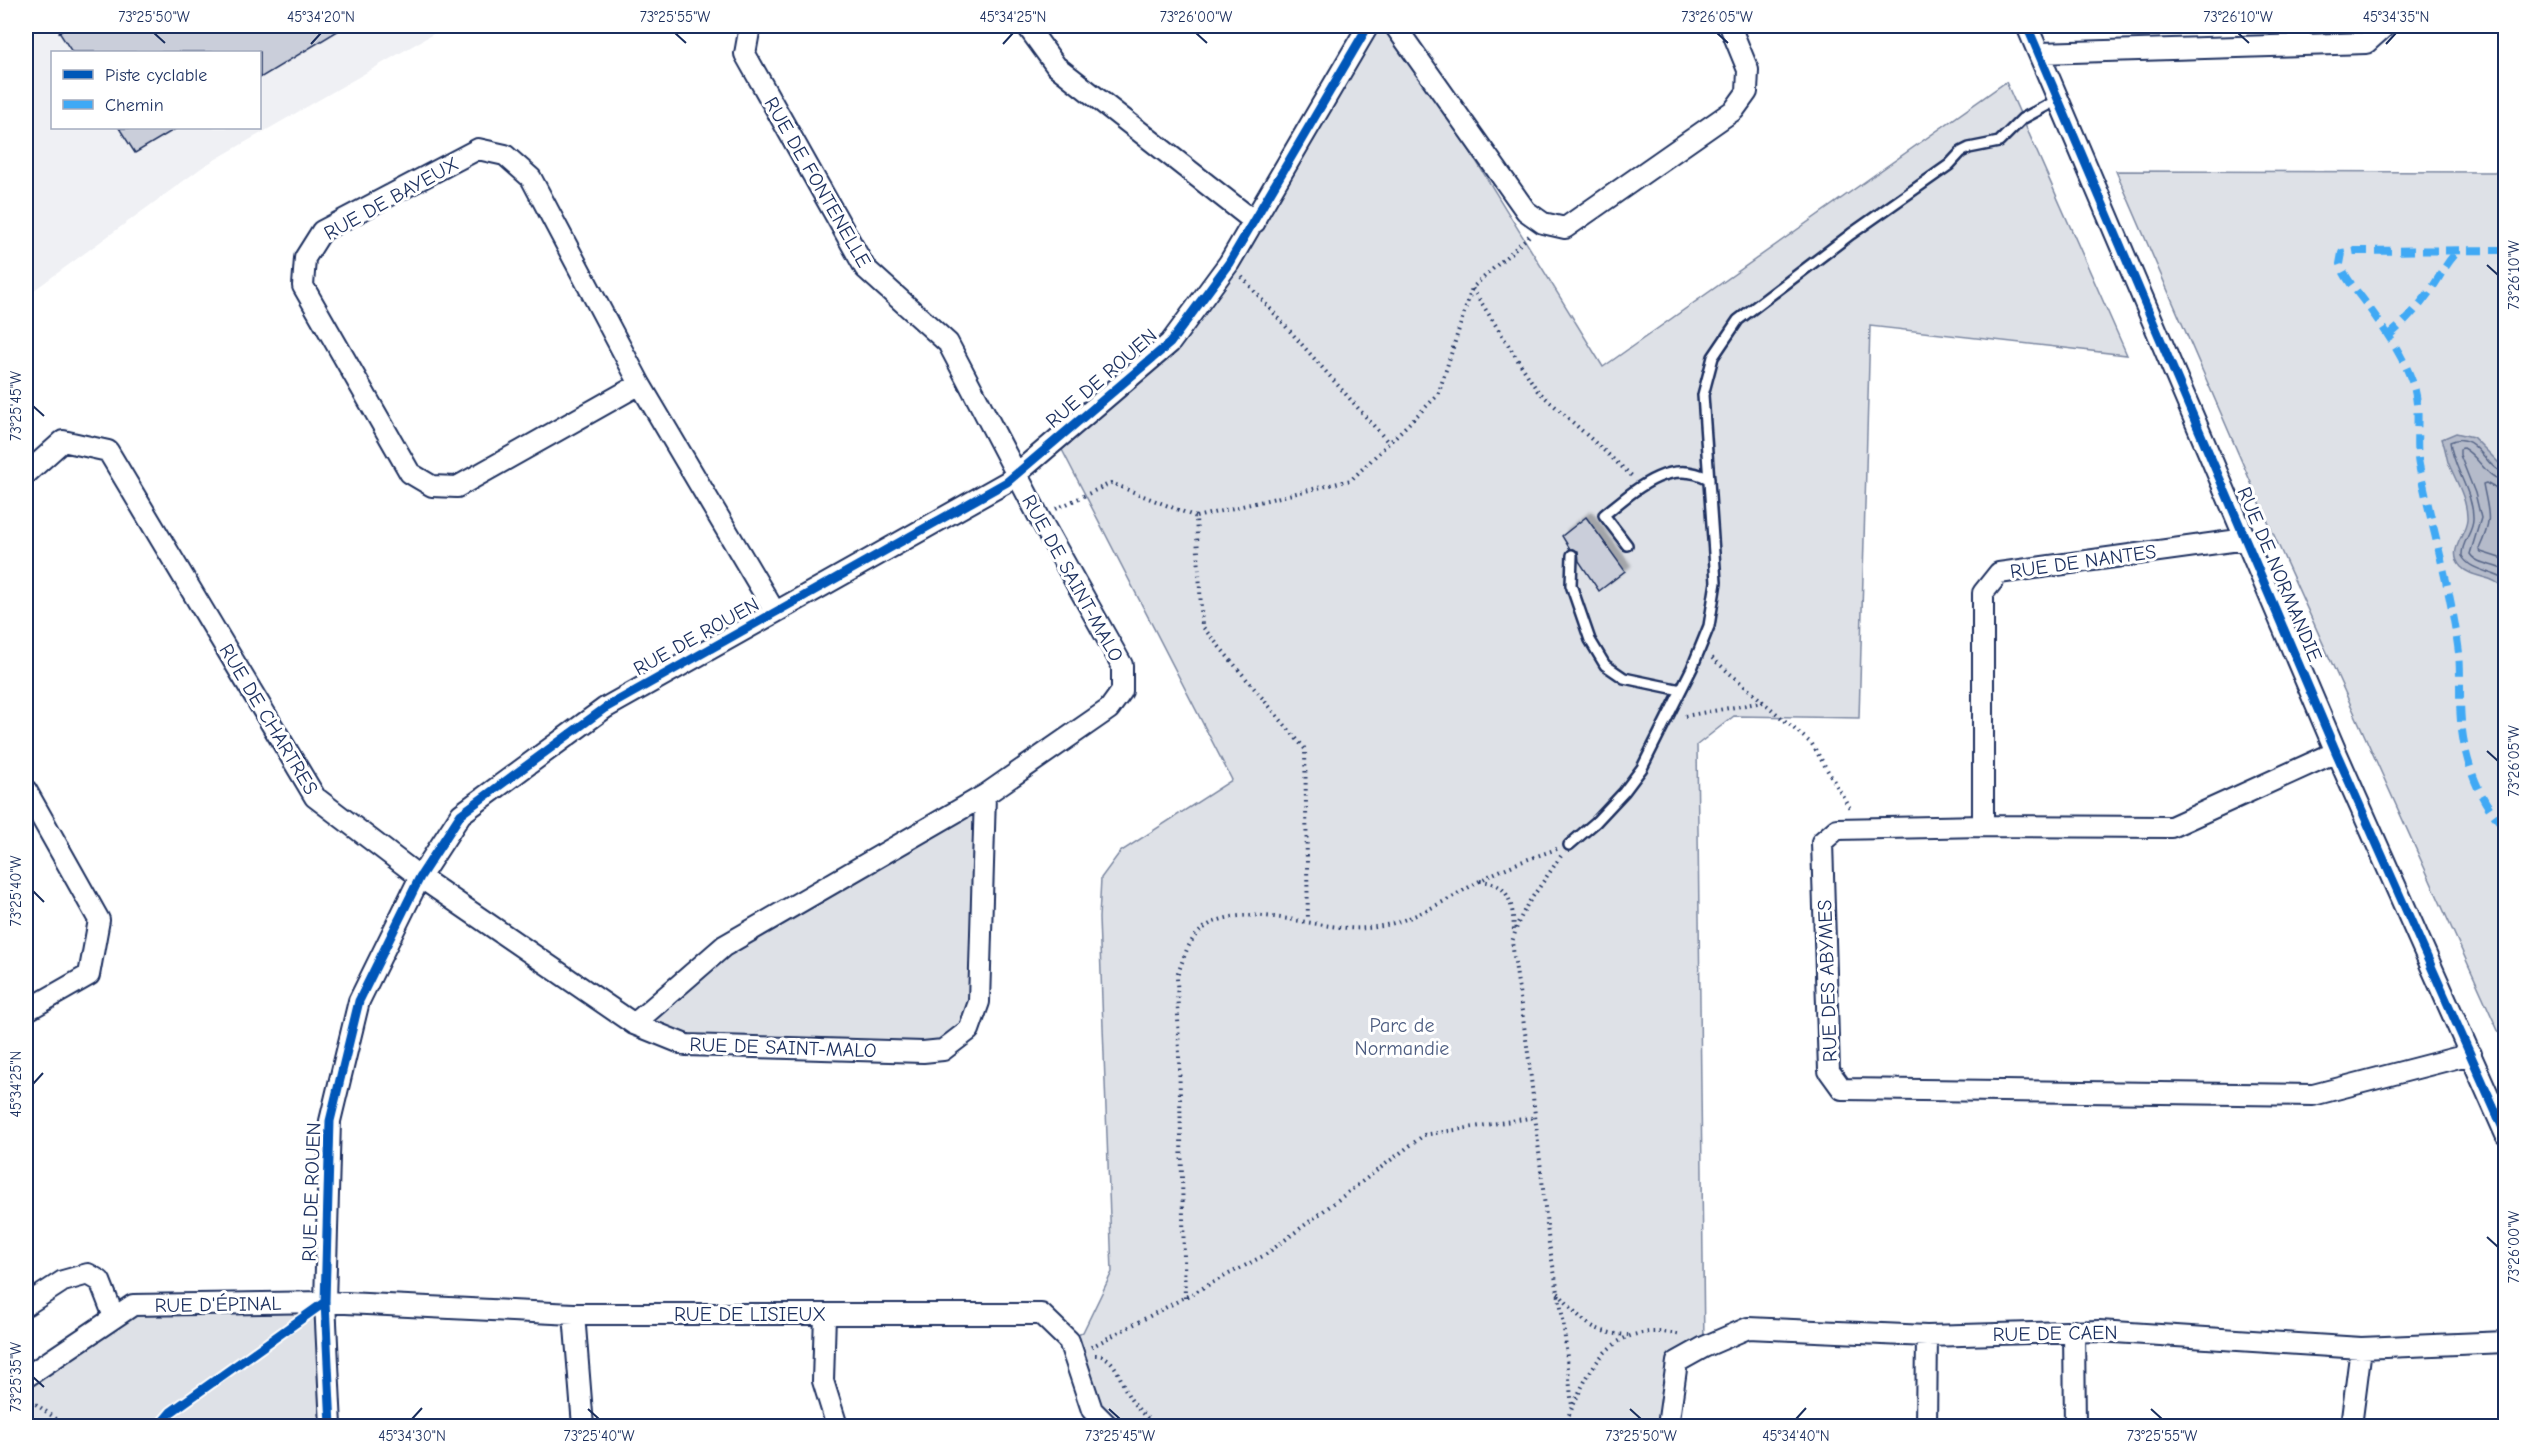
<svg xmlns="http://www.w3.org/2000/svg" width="2531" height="1452" viewBox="0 0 2531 1452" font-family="'Comic Neue',sans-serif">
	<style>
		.built { fill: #eff0f4; fill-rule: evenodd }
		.green { fill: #dee1e7; stroke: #7c88a2; stroke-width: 1.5 }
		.water { fill: #b5bbca; stroke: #77839f; stroke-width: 1.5 }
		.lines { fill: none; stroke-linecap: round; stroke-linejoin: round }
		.shore { stroke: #596789; stroke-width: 1.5 }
		.building { fill: #caceda; stroke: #1b2f5e; stroke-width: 1.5; filter: url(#shadow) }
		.service-casing { stroke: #1b2f5e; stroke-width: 14 }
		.minor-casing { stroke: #1b2f5e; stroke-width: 24 }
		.path { stroke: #1b2f5e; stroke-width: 4; stroke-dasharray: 1.5 4.5; stroke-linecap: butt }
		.service { stroke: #fff; stroke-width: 9 }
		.minor { stroke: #fff; stroke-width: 20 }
		.quiet { stroke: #3fa9f5; stroke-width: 8; stroke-dasharray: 15 8; stroke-linecap: butt }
		.cycleway-casing { stroke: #fff; stroke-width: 13 }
		.cycleway { stroke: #0057b8; stroke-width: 9 }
		.ticks { fill: none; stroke: #1b2f5e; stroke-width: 2 }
		.labels { text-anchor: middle; stroke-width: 6; stroke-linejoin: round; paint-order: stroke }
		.street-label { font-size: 20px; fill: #1b2f5e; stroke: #fff }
		.park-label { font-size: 20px; fill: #4c5c80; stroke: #fff }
		.neatline { fill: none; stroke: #1b2f5e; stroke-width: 2 }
		.ticks-label { font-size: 15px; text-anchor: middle; fill: #1b2f5e }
	</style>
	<defs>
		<filter id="shadow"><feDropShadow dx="5.5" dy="-5.5" stdDeviation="1.5" flood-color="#0004"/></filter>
	</defs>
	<rect width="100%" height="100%" fill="#fff"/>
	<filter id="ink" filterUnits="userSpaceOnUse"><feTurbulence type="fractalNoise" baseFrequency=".0167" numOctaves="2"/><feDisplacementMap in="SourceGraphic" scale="12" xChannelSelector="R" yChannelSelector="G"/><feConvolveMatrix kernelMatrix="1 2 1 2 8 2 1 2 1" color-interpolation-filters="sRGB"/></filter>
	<g filter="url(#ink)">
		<path class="built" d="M26,26H447L204,166L26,296ZM52,52H260V128H52Z"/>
		<path class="green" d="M1368,26H1393L1603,367L2006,82L2127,355L1870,326L1859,718L1734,716L1697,745L1704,1347L1677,1362L1668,1426H1108L1069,1341L1083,1332L1112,1272L1099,918L1101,878L1120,852L1232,780L1057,440L1170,343Z
			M2116,171L2505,172V1046L2268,522Z
			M985,795L979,1002L943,1050L686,1045L634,1024L724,946Z
			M325,1302L338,1426H26V1377L133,1305Z"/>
		<path class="water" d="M2456,433L2473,437L2505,469V591C2495,574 2474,580 2461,567C2446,551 2466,536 2467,520C2468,500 2455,479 2448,462C2446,455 2445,447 2442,439Z"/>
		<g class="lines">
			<path class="shore" d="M2506,473C2485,471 2477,429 2450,442C2453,468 2474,493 2473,520C2473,533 2461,542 2462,556C2470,571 2492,571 2506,580
				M2506,481C2487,480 2479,456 2463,448L2460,449V455L2475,493L2481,518L2470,554C2477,565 2495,564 2506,571
				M2506,490L2495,488L2486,483L2483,484C2489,516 2493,518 2479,549L2481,552L2506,560"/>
		</g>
		<path class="building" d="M70,26H346L260,78V52H72L59,32Z
			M119,128H177L135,153Z
			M1586,517L1625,571L1599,591L1579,561L1578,551L1570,549L1562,536Z"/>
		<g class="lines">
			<defs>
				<path id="service" d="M1627,545L1604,515C1635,490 1669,457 1709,479
					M1572,555L1571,585L1590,640L1605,665L1624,678L1681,690
					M1569,845L1596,822L1624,792L1642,768L1692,668L1709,626L1716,582L1703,395L1713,357L1738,320L1851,234L1949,165L1961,152L1969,148L1999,142L2022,119L2059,99"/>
				<path id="minor" d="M1027,26L1056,66L1255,222
					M1395,26L1526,211L1543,223L1565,228L1734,110L1747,92L1748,70L1730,26
					M2027,26L2336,752L2506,1135
					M2297,26L2302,45
					M2040,53L2366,43L2385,26
					M640,384L457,487L432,486L410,473L303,286L305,258L322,231L478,149L505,155L531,178L640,384L775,612
					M26,474L63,441L108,451L315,797L420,877L634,1024L686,1045L923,1052L943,1050L969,1030L979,1002L985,795
					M2336,752L2171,827L1983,826L1837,829L1822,842L1829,1071L1842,1089L2313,1095L2471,1054
					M26,790L99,920L89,975L26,1011
					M1983,826V593L1999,573L2246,539
					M634,1024L724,946L985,795L1109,709L1122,691V665L1039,517L948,343L865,268L745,54L750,26
					M26,1305L63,1281L88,1274L100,1281L114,1317
					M574,1314L583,1426
					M825,1314L823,1381L837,1426
					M2074,1331L2075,1426
					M26,1377L133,1305L325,1302L574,1314H1041L1069,1341L1092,1410L1108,1426
					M331,1426L325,1302L330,1121L359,1001L420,877L461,814L605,708L1007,482L1170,343L1229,263L1368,26
					M1668,1426L1677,1362L1704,1347L1748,1328L1927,1336L2099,1331L2361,1348L2506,1342
					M1926,1426L1927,1336
					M2351,1426L2361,1348"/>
			</defs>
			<use href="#service" class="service-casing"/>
			<use href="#minor" class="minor-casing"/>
			<path class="path" d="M1529,236L1472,288L1537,390L1632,476
				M1242,277L1389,443
				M1056,509L1111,483L1196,517L1202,626L1305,749L1308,921
				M1196,517L1351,480L1438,395L1472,288
				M1712,658L1812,744L1851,810
				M1685,716L1763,702
				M1561,856L1527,905L1518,923L1512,942L1529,1060L1549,1244L1563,1319L1572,1407
				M1480,881C1511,883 1513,906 1514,932
				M1558,1293C1582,1320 1590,1333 1628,1335
				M1185,1298L1177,976C1186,952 1189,934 1214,922C1259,903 1322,932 1368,928C1411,924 1449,898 1485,878C1508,866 1533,857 1557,849
				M1091,1347L1265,1255L1424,1135L1536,1117
				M1095,1355C1117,1355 1120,1383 1130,1398C1137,1409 1147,1418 1156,1426
				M26,1397L66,1426
				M1564,1426C1590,1368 1607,1319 1682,1335"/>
			<use href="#service" class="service"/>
			<use href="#minor" class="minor"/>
			<path class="quiet" d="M2506,250L2354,251L2342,253L2340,264C2346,280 2357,291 2367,305C2384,328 2404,357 2413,384C2422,409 2414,439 2419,465C2432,528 2451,589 2459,653C2461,675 2459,698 2461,721C2464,758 2478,802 2506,828
				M2387,337C2403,324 2418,308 2430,291C2440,277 2446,263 2458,251"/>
			<defs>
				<path id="cycleway" d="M2027,26L2336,752L2506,1135
					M159,1426L171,1412L325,1302
					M331,1426L325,1302L330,1121L359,1001L420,877L461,814L605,708L1007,482L1170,343L1229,263L1368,26"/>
			</defs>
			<use href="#cycleway" class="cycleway-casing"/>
			<use href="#cycleway" class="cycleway"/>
		</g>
	</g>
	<path class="ticks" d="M154,33L165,43M675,33L686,43M1196,33L1207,43M1717,33L1728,43M2238,33L2249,43M311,44L321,33M1003,44L1013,33M2386,44L2396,33M2487,265L2498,275M33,406L44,416M2487,751L2498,761M33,891L44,902M33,1084L43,1073M2487,1237L2498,1247M33,1377L44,1387M588,1409L599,1419M1109,1409L1120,1419M1630,1409L1641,1419M2151,1409L2162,1419M412,1419L422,1408M1796,1419L1806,1408"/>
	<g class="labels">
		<g class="street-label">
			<text transform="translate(818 182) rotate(60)" y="7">RUE DE FONTENELLE</text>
			<text transform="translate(391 198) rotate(-29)" y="7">RUE DE BAYEUX</text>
			<text transform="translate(1101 378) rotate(-41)" y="7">RUE DE ROUEN</text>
			<text transform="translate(2083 561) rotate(-8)" y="7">RUE DE NANTES</text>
			<text transform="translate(2280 574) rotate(67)" y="7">RUE DE NORMANDIE</text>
			<text transform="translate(1073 578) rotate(61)" y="7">RUE DE SAINT-MALO</text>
			<text transform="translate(696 636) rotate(-29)" y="7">RUE DE ROUEN</text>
			<text transform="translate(269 719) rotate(59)" y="7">RUE DE CHARTRES</text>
			<text transform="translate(1827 981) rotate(-92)" y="7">RUE DES ABYMES</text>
			<text transform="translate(783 1047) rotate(2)" y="7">RUE DE SAINT-MALO</text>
			<text transform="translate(311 1192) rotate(-88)" y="7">RUE DE ROUEN</text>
			<text transform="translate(218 1304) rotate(-1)" y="7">RUE D'ÉPINAL</text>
			<text x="750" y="1321">RUE DE LISIEUX</text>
			<text transform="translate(2055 1333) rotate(-1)" y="7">RUE DE CAEN</text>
		</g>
		<g class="park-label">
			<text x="1402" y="1032">Parc de<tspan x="1402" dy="23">Normandie</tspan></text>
		</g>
	</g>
	<rect width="2531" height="1452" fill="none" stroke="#fff" stroke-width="66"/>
	<rect x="51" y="51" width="210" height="78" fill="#ffffff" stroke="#a4acbf" stroke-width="1.5"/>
	<rect x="63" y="70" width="30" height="9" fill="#0057b8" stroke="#a4acbf" stroke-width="1.5"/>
	<text x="105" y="81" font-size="18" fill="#1b2f5e">Piste cyclable</text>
	<rect x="63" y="100" width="30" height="9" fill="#3fa9f5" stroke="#a4acbf" stroke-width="1.5"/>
	<text x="105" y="111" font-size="18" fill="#1b2f5e">Chemin</text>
	<rect x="33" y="33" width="2465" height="1386" class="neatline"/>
	<g class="ticks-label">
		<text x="154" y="22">73°25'50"W</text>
		<text x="321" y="22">45°34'20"N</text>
		<text x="675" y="22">73°25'55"W</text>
		<text x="1013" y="22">45°34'25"N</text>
		<text x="1196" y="22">73°26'00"W</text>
		<text x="1717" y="22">73°26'05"W</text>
		<text x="2238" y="22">73°26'10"W</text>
		<text x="2396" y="22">45°34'35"N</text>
		<text transform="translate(2514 275) rotate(-90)" y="5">73°26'10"W</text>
		<text transform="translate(16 406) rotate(-90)" y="5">73°25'45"W</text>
		<text transform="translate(2514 761) rotate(-90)" y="5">73°26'05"W</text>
		<text transform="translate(16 891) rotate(-90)" y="5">73°25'40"W</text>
		<text transform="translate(16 1084) rotate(-90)" y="5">45°34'25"N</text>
		<text transform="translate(2514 1247) rotate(-90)" y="5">73°26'00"W</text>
		<text transform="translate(16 1377) rotate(-90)" y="5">73°25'35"W</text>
		<text x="412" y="1441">45°34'30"N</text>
		<text x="599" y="1441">73°25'40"W</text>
		<text x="1120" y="1441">73°25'45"W</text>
		<text x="1641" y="1441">73°25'50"W</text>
		<text x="1796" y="1441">45°34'40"N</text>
		<text x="2162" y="1441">73°25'55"W</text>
	</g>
</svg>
